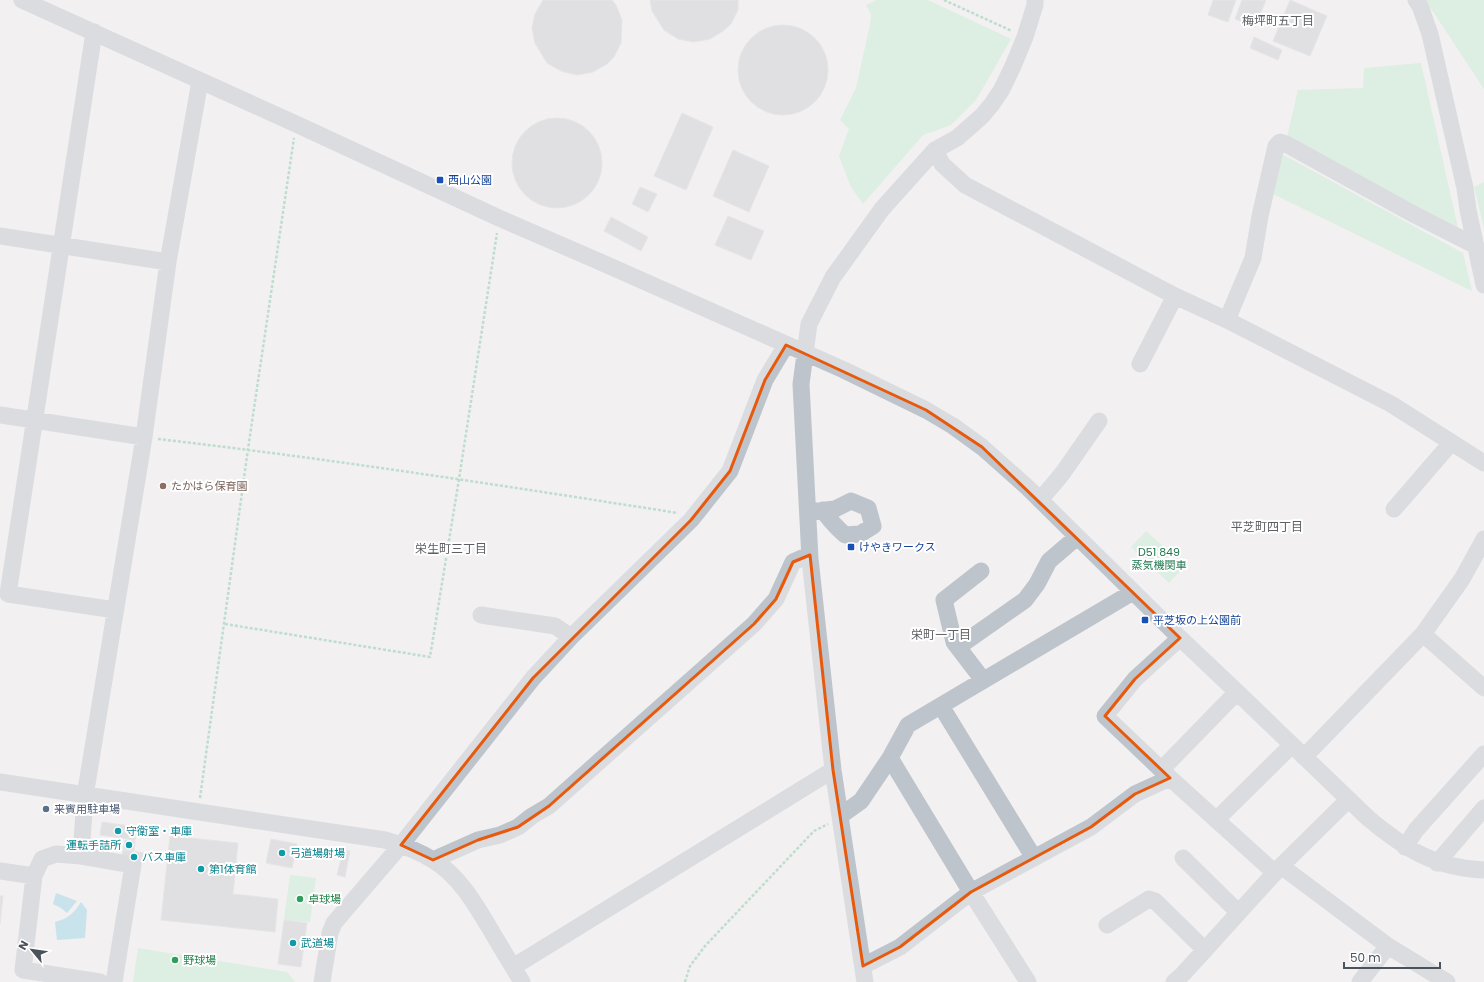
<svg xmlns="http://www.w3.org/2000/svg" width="1484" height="982" viewBox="0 0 1484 982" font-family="Poppins,'Noto Sans JP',sans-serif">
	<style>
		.green { fill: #c3ebd3 }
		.water { fill: #94d2e4 }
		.building { fill: #cbccd2; stroke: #d5d6db }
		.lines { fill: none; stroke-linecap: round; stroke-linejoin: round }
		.path { stroke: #7ec6a4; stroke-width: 2.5; stroke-dasharray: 3 2; stroke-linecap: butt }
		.minor { stroke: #bdc4cb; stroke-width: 17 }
		.marked { fill: none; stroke: #e8590c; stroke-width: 3; stroke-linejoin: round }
		.transit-dot { fill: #1a4fb4; stroke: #fff; stroke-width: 1.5 }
		.education-dot { fill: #8d6e63; stroke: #fff; stroke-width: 1.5 }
		.service-dot { fill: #5c6f8a; stroke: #fff; stroke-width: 1.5 }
		.culture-dot { fill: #0f9aa8; stroke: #fff; stroke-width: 1.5 }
		.leisure-dot { fill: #2e9e5b; stroke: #fff; stroke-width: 1.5 }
		.labels { text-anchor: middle; stroke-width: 4; stroke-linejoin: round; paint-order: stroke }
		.transit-label { font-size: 11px; fill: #164399; stroke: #fff; text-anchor: start }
		.education-label { font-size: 11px; fill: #785e54; stroke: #fff; text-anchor: start }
		.park-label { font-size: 11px; fill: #20774e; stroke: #fff }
		.service-label { font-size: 11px; fill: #4e5e75; stroke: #fff; text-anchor: start }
		.culture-label { font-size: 11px; fill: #0d838f; stroke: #fff; text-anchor: start }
		.leisure-label { font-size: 11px; fill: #27864d; stroke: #fff; text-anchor: start }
		.neighbourhood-label { font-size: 12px; fill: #5d6064; stroke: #fff }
	</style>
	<rect width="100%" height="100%" fill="#f2f0f0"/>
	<path class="green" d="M876,0H928L1011,39L976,100L951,125L923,135L863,204L851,187L839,156L849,129L840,120L856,88L870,25L871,14L866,5Z
		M1419,0H1484V89L1432,10Z
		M1421,63L1458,228L1456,232L1287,137L1298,90L1363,88L1364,68Z
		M1280,153L1463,253L1472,291L1265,190Z
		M1484,182V228L1474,187Z
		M1146,531L1185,566L1169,583L1131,547Z
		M290,875L316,878L310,922L284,920Z
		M138,948L287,972L295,982H133Z"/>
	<path class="water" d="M56,893L77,901L67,913L61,908L53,904Z
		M81,902L87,910L85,938L57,940L55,922C69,918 73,914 81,902Z"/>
	<path class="building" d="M543,0H612L616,5L622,20L621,43L614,57L607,64L593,72L577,75L561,71L547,63L535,43L532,28L535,14Z
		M650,0H738V10L731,24L723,31L710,39L694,42L678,39L664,30L652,11Z
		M1213,0H1236L1228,22L1208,15Z
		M1242,0H1266L1255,27L1235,19Z
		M1290,0L1327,16L1310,56L1273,41Z
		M738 70a45 45 0 1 1 90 0a45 45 0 1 1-90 0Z
		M1254,37L1282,50L1278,60L1250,48Z
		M682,113L713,127L686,190L654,176Z
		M512 163a45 45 0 1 1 90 0a45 45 0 1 1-90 0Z
		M733,150L769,166L749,212L713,196Z
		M640,187L657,194L648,212L632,204Z
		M728,216L764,231L751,260L715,245Z
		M611,217L648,237L641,251L604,231Z
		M102,822L137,827L135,840L100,835Z
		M170,836L238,843L233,894L278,899L275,932L161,920Z
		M271,839L297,844L292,868L266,863Z
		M125,840L135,841L134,851L123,849Z
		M123,850L145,853L144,863L122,860Z
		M343,850L350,851L345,877L337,875Z
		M0,896H3L0,924Z
		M284,920L307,923L301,967L278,964Z"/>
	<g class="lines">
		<path class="path" d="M944,0L1012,31
			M158,439C332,459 505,486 678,513
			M225,624L430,657L459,479L497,233
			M200,798L248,449L294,138
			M685,982L690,966L705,946L814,831L828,824"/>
		<path class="minor" d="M22,0L296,124L499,218L589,257L844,370L926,410L953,426L982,447L1027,487L1180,638L1237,692L1368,818C1405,849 1435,868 1484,870
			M1416,0L1420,6L1430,34L1465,188L1468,210L1484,285
			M94,32L8,594L115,610
			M935,150L942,164L965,185L1175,296L1227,320L1391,404L1484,463
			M0,236L168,262
			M1227,320L1253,258L1260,216L1276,146L1280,142L1286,144L1415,215L1476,246
			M1140,364L1175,296
			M0,415L144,437
			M1040,500L1062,474L1099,421
			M1394,509L1451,443
			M808,512L835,509L851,501L868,508L873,526L860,534L845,535C836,527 829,520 823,510
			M981,571L944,600L954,642L983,680
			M481,615L555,626L571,637
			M1423,634L1484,688
			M1180,638L1135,679L1105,716L1170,778L1275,873
			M958,647L1025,600L1037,584L1049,561L1077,537
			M941,706L1034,858
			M1304,757L1423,634L1462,579L1484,539
			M890,758L971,892L1028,982
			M1161,770L1237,692
			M0,782L385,840C402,845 419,851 433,860C459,876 474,902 489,927C500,946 511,964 522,982
			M840,816L861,801L890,758L908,725L1133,592
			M1216,820L1292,745
			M1405,847L1416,830L1484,754
			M81,856L85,796L144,437L168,262L200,81
			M1183,858L1238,912
			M433,860L478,840L500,835L518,827L532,816L549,806L754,624L776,599L793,562L802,558L810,559
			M1437,863L1484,808
			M1281,866L1388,946L1447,982
			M0,871L34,876
			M1107,925L1149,899L1155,901L1205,950
			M863,966L900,947L971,892L1091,827L1135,794L1170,778
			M513,967L833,770
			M100,982L23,970L34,876L42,859L56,854L81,856L133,865L114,982
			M322,982L330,933L334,923L401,845L533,678L571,637L691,520L730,471L765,380L786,345
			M865,982L833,770L810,559L801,384L809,324L833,277L882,209L935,150L957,138L982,116L992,104L1002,89L1013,66L1025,37L1035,5V0
			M1174,982L1183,974L1281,866L1348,800
			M1360,982L1388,946"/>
	</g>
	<path d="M0 0H1484V982H0ZM786,345L926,410L982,447L1180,638L1135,679L1105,716L1170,778L1135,794L1091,827L971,892L900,947L863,966L833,770L810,555L793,562L776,599L754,624L549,806L518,827L478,840L433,860L401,845L533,678L691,520L730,471L765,380Z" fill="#f2f0f0" fill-opacity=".55" fill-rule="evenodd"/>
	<path class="marked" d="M786,345L926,410L982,447L1180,638L1135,679L1105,716L1170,778L1135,794L1091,827L971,892L900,947L863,966L833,770L810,555L793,562L776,599L754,624L549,806L518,827L478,840L433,860L401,845L533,678L691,520L730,471L765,380Z"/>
	<g class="transit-dot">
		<rect x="436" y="176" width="8" height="8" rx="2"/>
		<rect x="847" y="543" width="8" height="8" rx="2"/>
		<rect x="1141" y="616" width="8" height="8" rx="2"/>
	</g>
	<circle class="education-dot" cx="163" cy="486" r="4"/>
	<circle class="service-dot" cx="46" cy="809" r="4"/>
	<g class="culture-dot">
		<circle cx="118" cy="831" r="4"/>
		<circle cx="129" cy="845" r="4"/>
		<circle cx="282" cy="853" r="4"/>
		<circle cx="134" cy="857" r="4"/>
		<circle cx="201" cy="869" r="4"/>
		<circle cx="293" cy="943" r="4"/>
	</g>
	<g class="leisure-dot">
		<circle cx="300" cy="899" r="4"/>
		<circle cx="175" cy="960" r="4"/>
	</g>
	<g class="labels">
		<g class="transit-label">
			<text x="448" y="184">西山公園</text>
			<text x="859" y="551">けやきワークス</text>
			<text x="1153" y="624">平芝坂の上公園前</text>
		</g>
		<g class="education-label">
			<text x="171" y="490">たかはら保育園</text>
		</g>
		<g class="park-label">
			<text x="1159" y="556">D51 849<tspan x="1159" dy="13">蒸気機関車</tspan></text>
		</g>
		<g class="service-label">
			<text x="54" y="813">来賓用駐車場</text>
		</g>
		<g class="culture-label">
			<text x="126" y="835">守衛室・車庫</text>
			<text x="121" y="849" text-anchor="end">運転手詰所</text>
			<text x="290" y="857">弓道場射場</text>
			<text x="142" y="861">バス車庫</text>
			<text x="209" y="873">第1体育館</text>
			<text x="301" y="947">武道場</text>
		</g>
		<g class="leisure-label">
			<text x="308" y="903">卓球場</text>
			<text x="183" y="964">野球場</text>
		</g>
		<g class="neighbourhood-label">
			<text x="1278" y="25">梅坪町五丁目</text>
			<text x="1267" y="531">平芝町四丁目</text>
			<text x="451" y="553">栄生町三丁目</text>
			<text x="941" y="639">栄町一丁目</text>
		</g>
	</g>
	<g transform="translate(32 950) rotate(299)" stroke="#ffffff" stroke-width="3" paint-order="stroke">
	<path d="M0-3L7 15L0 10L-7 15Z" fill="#4a535c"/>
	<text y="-6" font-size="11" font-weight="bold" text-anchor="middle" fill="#4a535c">N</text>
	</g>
	<path d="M1344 962v6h96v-6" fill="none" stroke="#4a535c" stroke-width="2"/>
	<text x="1350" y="962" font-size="12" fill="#4a535c" stroke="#ffffff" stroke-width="3" paint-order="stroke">50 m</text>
</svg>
